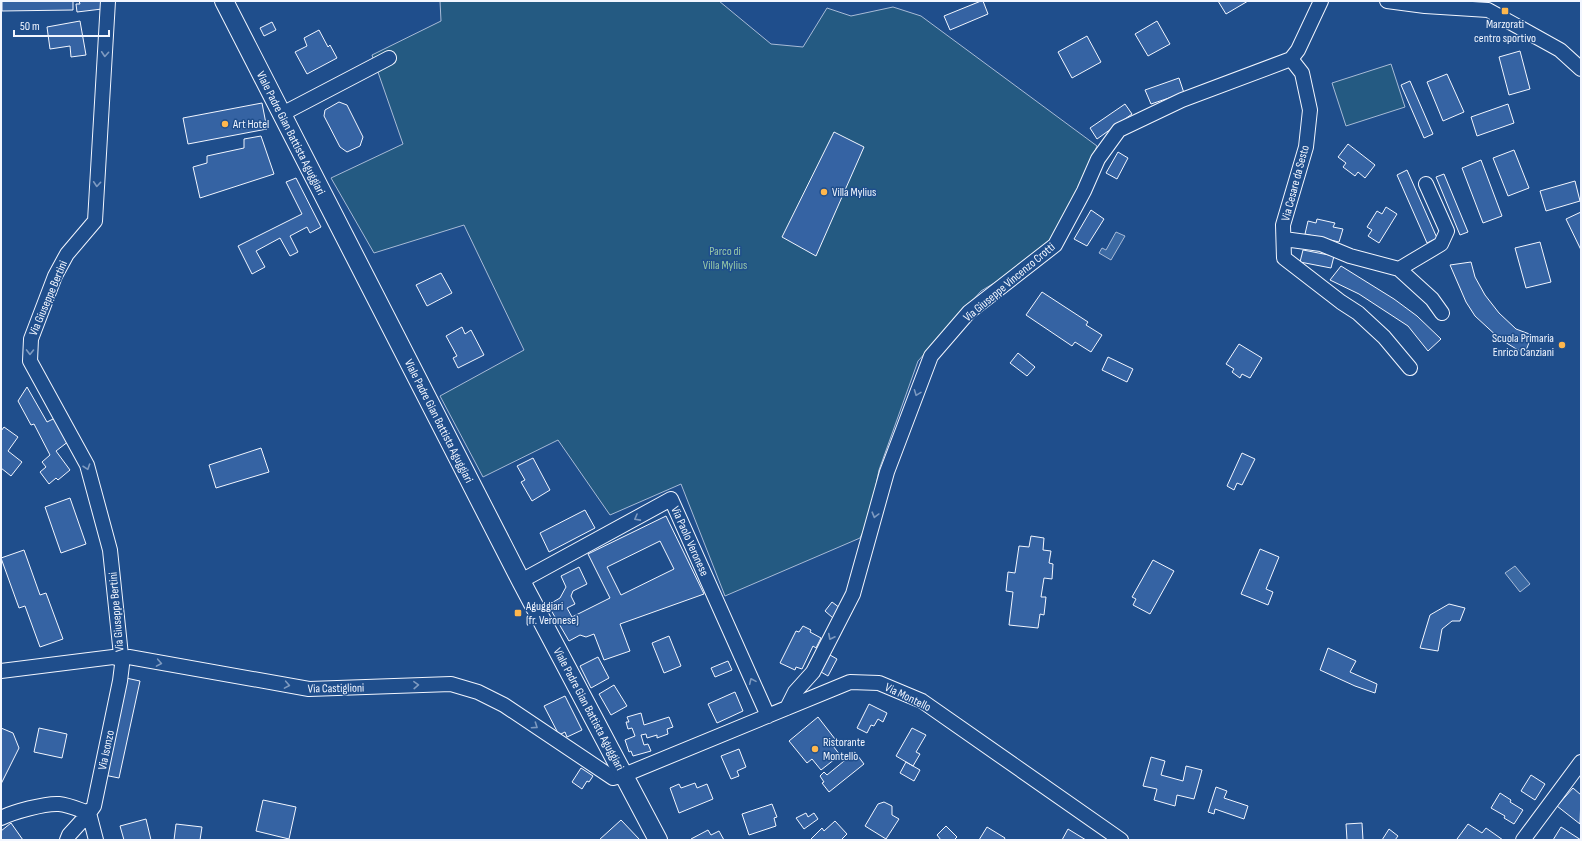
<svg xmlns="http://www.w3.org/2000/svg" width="1582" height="841" viewBox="0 0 1582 841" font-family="'Sofia Sans Condensed',sans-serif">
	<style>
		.green { fill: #245a82; stroke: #a8bbd7 }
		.water { fill: #3b69a3; stroke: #a8bbd7 }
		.building { fill: #3563a3; stroke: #f2f6ff; fill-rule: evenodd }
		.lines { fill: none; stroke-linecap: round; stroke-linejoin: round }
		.minor-casing { stroke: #f2f6ff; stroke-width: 16 }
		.major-casing { stroke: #f2f6ff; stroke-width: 20 }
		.minor { stroke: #1f4e8c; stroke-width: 14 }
		.major { stroke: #1f4e8c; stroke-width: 18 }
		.oneway { stroke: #7e9ac0 }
		.poi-dot { fill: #ffb74d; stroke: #1f4e8c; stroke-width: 1.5 }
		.labels { text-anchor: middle; stroke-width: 3; stroke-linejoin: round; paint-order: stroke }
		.poi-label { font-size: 12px; fill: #f2f6ff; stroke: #1f4e8c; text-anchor: start }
		.street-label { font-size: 12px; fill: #f2f6ff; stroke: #1f4e8c }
		.park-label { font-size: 12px; fill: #97c8a6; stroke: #1f4e8c }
	</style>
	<rect width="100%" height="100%" fill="#1f4e8c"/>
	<path class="green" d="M440,1H719L771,44L803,47L827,8L851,16L893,7L921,16L1097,146L1065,220L1044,248L1009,274L981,291L918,361L879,470L869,520L860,538L725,596L681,484L610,515L558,440L483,477L440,396L524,350L464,225L374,253L331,178L403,144L372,55L441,21Z
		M1391,64L1405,107L1346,126L1332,83Z"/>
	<path class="water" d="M1116,232L1125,236L1111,260L1099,253L1102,248L1106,250Z
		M1515,566L1530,584L1520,592L1505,573Z"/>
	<path class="building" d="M2,1H73V10L2,11Z
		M79,1H103L102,9L77,12L76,4H80Z
		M981,1H983L988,14L950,30L944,16Z
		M1218,1H1248L1226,14Z
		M80,21L86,55L71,57L70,46L50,49L47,27Z
		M1157,21L1170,44L1148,56L1135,34Z
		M272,22L276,30L264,36L260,28Z
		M319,30L328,47L330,45L337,58L307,74L295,52L307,46L304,38Z
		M1087,36L1101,62L1072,78L1058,52Z
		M1520,51L1530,89L1509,95L1499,57Z
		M1447,74L1464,112L1443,121L1427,82Z
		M1179,78L1184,93L1151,104L1145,90Z
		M1410,81L1433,134L1424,138L1401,85Z
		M339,102L347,105L363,137L360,146L347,152L340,147L324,116L325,110Z
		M262,103L267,129L188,144L183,118Z
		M1125,104L1132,114L1097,139L1090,128Z
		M1508,104L1514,123L1477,136L1471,117Z
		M834,132L864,147L816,256L782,237Z
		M261,136L274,174L200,198L193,167L207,163V156L244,148V139Z
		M1348,144L1375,165L1365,178L1358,172L1355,176L1343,167L1346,163L1338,157Z
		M1514,150L1529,188L1508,196L1493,158Z
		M1118,152L1128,158L1117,179L1106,173Z
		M1481,160L1502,216L1483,223L1462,168Z
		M1407,170L1437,238L1427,243L1397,175Z
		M1444,174L1468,232L1460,235L1436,177Z
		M296,178L321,227L310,233L307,227L290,236L298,252L290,256L280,238L256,251L265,267L252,274L238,246L302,214L286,182Z
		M1575,181L1580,201L1546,211L1540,191Z
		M1386,207L1397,214L1379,243L1368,236L1372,230L1367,227L1377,211L1382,214Z
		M1091,210L1104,219L1087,246L1074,239Z
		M1581,212V250L1566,219Z
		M1317,219L1335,223L1333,227L1343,229L1339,242L1305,234L1308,221L1316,223Z
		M1540,242L1551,282L1526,288L1515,248Z
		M1303,250L1334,256L1331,268L1300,262Z
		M1471,262L1475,277L1485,295L1499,313L1516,329L1532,335L1525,353L1518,350L1500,339L1475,316L1466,302L1450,265Z
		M1341,266L1394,299L1417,316L1441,339L1428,351L1408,326L1359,294L1330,280Z
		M441,273L452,293L427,306L416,285Z
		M1042,292L1088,322L1086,325L1102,335L1091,352L1075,342L1072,346L1026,315Z
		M462,327L465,334L471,330L484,355L458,368L453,358L457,356L446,336Z
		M1239,344L1262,358L1250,378L1242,374L1240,378L1232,372L1234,369L1226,364Z
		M1018,353L1035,367L1027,376L1010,363Z
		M1108,357L1133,369L1127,382L1102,370Z
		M27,387L47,422L55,418L69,441L56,451L70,470L58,480L56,478L49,484L40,472L46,467L42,462L50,455L34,424L31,425L18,401Z
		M4,427L18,437L8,451L22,462L11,476L1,468V431Z
		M261,448L269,472L216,488L209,465Z
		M1242,453L1255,459L1242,485L1237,483L1234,490L1227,486Z
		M533,458L550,490L532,501L521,482L525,480L517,466Z
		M70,498L86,544L61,553L45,507Z
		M585,510L595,528L549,552L540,533Z
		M666,516L704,594L620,624L630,651L604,660L594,634L586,637L580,635L569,641L548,605L560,598L566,587L561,576L579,567L587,584L573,591L571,596L575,604L567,608L572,617L610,598L588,554ZM660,541L674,569L621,595L607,567Z
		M1031,536L1044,538L1043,550L1051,551L1049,563L1053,564L1052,579L1044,578L1041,597H1046L1044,615L1040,614L1038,628L1009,625L1013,592L1006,591L1008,572L1015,573L1019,546L1029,547Z
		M1260,549L1279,557L1266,589L1273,592L1268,605L1241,594Z
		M24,550L40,595L46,593L63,639L40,647L25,606L19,608L1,558Z
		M1153,560L1174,571L1150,614L1133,605L1136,599L1132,597Z
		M832,602L840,608L833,618L825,611Z
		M1449,604L1465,608L1460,621H1452L1442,629L1438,651L1420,648L1430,615Z
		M803,626L811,630L810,632L821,638L816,648L813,646L802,669L796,667L795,670L780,663L796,631L799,632Z
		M669,636L681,666L664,673L652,643Z
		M1328,648L1356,661L1350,672L1377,684L1375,693L1355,686L1320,670Z
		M830,655L837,659L828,676L821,672Z
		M598,657L609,678L591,688L580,666Z
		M728,661L732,670L715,677L711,668Z
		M126,678L140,681L119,778L104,775Z
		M614,685L627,706L611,715L599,694Z
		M735,692L743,711L717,723L708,704Z
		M565,696L582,730L567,737L565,732L559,735L544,706Z
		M869,704L887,713L883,722L878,719L874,726L871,725L867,733L857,728Z
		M641,713L644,725L669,717L673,727L667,729L668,734L657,738V735L647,738L646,734L641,735L644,745L648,744L651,751L633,756L631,751L629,752L625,740L635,736L632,728L628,729L626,722H629L627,717Z
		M818,717L835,739L830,742L840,755L821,770L812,759L807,763L789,741Z
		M1,728L13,733L19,748L1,784Z
		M39,728L67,734L62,758L34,752Z
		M912,728L926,735L916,752L920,754L913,766L896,756Z
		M739,749L746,767L737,771L739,776L731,779L721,756Z
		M855,752L864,764L829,792L822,783L824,782L820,776L824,772L827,775Z
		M1151,757L1165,761L1161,775L1183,781L1186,766L1202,770L1194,799L1177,795L1175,806L1154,800L1157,789L1143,786Z
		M906,762L920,770L914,781L900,773Z
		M581,768L593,776L589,782L587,781L582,789L572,782Z
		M1531,775L1545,784L1535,800L1521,791Z
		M695,783L697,788L707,784L713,799L679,813L670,788L679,784L681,788Z
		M1216,787L1227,791L1224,798L1248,806L1244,819L1215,809L1214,814L1208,812Z
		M1573,788L1581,795L1580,824L1557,806Z
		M1500,793L1511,800L1510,802L1523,810L1514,824L1504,818L1505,816L1491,808Z
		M263,800L296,807L289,839L256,831Z
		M884,802L892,806V815L899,819L886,839L865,826L878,804Z
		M772,804L777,817L774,818L776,826L749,835L742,814Z
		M806,813L808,817L814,813L818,819L804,829L796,818Z
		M146,819L151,840H124L120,826Z
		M621,820L640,840H599Z
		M835,821L847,834L841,840H812L811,839L822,828L824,831Z
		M11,823L23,840H1V831Z
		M1362,823L1363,840H1347L1346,824Z
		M176,824L202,827L200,840H174Z
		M1468,824L1482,833L1486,828L1503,840H1459L1457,839Z
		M946,826L957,837L954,840H941L937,835Z
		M987,827L1005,838L1004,840H979Z
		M1561,827L1581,840H1553Z
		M1068,829L1086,840H1062Z
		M1389,829L1398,836L1395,840H1382Z
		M708,830L711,835L719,831L724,840H692L691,839Z"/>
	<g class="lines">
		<defs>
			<path id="minor" d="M1387,1L1425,6L1488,10L1560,50L1581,69
				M1291,59L1302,73L1310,110L1306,147L1283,225L1284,258L1341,302L1358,313L1384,337L1410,368
				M282,114L389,58
				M1284,239L1321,244L1350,256L1399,269L1432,299L1442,313
				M1399,269L1441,244L1447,231L1426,184
				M521,581L671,499L768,716
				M1,671L113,657L120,659L129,657L309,689L451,684L478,692L504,705L613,778L624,775L850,682L879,683L922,701L1121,840
				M787,708L795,692L813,672L853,594L887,472L931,356L969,312L1055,245L1084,191L1098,159L1119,130L1182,100L1291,59L1298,50L1321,1
				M1,818C13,812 45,803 59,804C69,805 80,810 89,813L69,835L67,840
				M96,840L89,813L94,806L120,681L122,665L110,550L87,465L30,361L31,339L55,276L67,254L95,221L108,1
				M1523,840L1581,762"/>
			<path id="major" d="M224,1L521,581L658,840"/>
		</defs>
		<use href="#minor" class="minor-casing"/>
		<use href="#major" class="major-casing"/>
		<use href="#minor" class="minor"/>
		<use href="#major" class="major"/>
	</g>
	<defs><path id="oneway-chevron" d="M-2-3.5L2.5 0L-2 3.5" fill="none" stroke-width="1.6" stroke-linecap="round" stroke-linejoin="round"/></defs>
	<g class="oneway">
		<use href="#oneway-chevron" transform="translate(105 54) rotate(94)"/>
		<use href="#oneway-chevron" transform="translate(97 184) rotate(94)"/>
		<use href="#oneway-chevron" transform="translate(30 352) rotate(91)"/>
		<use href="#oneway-chevron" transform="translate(917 393) rotate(111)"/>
		<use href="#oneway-chevron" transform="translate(87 467) rotate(71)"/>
		<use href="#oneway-chevron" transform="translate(875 515) rotate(105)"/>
		<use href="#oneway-chevron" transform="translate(637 518) rotate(151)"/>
		<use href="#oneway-chevron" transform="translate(831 637) rotate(117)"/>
		<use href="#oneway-chevron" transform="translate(159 663) rotate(10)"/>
		<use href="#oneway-chevron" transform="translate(752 681) rotate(-114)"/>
		<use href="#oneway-chevron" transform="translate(287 685) rotate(10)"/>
		<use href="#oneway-chevron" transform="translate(416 685) rotate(-2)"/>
		<use href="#oneway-chevron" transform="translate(535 726) rotate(34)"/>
	</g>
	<g class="poi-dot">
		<rect x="1501" y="7" width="8" height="8" rx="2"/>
		<circle cx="225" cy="124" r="4"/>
		<circle cx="824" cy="192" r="4"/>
		<circle cx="1562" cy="345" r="4"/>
		<rect x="514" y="609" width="8" height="8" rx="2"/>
		<circle cx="815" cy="749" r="4"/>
	</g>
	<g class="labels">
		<g class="poi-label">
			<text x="1505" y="28" text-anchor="middle">Marzorati<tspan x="1505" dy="14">centro sportivo</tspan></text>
			<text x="233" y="128">Art Hotel</text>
			<text x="832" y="196">Villa Mylius</text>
			<text x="1554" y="342" text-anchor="end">Scuola Primaria<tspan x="1554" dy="14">Enrico Canziani</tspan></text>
			<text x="526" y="610">Aguggiari<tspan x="526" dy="14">(fr. Veronese)</tspan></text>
			<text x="823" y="746">Ristorante<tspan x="823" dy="14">Montello</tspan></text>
		</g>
		<g class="street-label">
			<text transform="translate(291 133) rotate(63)" y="4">Viale Padre Gian Battista Aguggiari</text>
			<text transform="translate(1295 183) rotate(-75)" y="4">Via Cesare da Sesto</text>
			<text transform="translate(1009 282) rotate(-40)" y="4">Via Giuseppe Vincenzo Crotti</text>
			<text transform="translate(48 298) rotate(-67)" y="4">Via Giuseppe Bertini</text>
			<text transform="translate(439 421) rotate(63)" y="4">Viale Padre Gian Battista Aguggiari</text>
			<text transform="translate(690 541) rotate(66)" y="4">Via Paolo Veronese</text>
			<text transform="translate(116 612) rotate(-95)" y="4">Via Giuseppe Bertini</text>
			<text transform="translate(336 688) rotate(-1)" y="4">Via Castiglioni</text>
			<text transform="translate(908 697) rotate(26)" y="4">Via Montello</text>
			<text transform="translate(589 709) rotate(62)" y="4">Viale Padre Gian Battista Aguggiari</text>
			<text transform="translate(106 750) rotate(-78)" y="4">Via Isonzo</text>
		</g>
		<g class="park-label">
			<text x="725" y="255">Parco di<tspan x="725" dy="14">Villa Mylius</tspan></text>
		</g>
	</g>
	<rect width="1582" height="841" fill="none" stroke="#f2f6ff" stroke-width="4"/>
	<path d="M14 30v6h95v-6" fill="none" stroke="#f2f6ff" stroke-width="2"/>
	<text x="20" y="30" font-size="12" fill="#f2f6ff" stroke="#1f4e8c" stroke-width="3" paint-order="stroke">50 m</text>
</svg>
